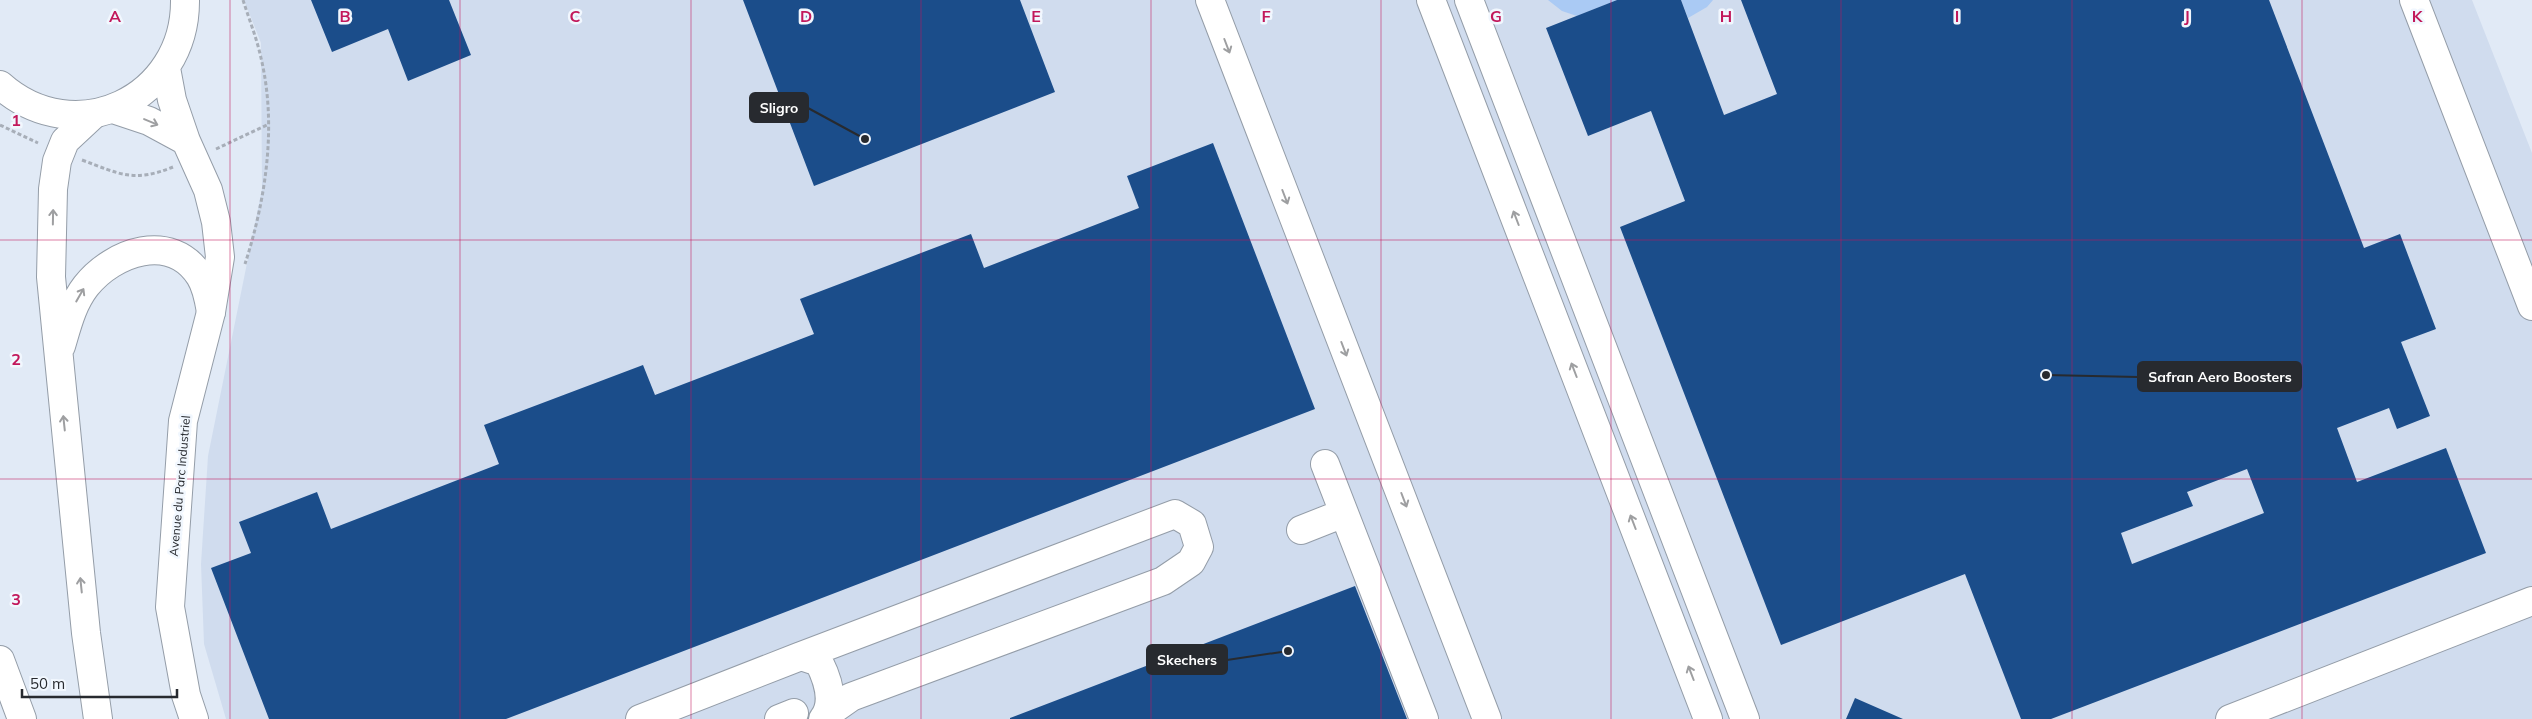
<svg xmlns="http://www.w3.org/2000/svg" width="2532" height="719" viewBox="0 0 2532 719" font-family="Mulish,sans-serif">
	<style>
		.built { fill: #d0dcee }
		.water { fill: #aacaf4 }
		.building { fill: #1b4d8a; fill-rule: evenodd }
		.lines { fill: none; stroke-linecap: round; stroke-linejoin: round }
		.minor-casing { stroke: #949da8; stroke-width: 30 }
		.highway-casing { stroke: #949da8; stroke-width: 30 }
		.path { stroke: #a7aeb8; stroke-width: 3; stroke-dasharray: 4 2.5; stroke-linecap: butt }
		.minor { stroke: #fff; stroke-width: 28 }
		.highway { stroke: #fff; stroke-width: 28 }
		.oneway { stroke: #9e9fa1 }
		.grid { fill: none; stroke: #c2185b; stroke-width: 1; stroke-opacity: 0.55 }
		.labels { text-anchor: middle; stroke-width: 5; stroke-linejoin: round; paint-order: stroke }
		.street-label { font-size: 12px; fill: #272a2f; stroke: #f1f7fe }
		.grid-label { font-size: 16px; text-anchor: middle; font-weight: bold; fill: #c2185b; stroke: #f1f7fe; stroke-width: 5; stroke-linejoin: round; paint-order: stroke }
		.leader { fill: none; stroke: #272a2f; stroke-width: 2 }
		.callout-dot { fill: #272a2f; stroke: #f1f7fe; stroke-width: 2 }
		.callout { fill: #272a2f; stroke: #272a2f; stroke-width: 2 }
		.callout-label { font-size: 14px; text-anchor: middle; font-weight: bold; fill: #fff }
	</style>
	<rect width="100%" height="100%" fill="#e1eaf6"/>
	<path class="built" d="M244,0H2472L2532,153V719H226L204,644L201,564L208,456L262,189L261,43Z"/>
	<path class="water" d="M1548,0H1617L1577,16L1562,11Z
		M1681,0H1713L1707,7L1688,18Z"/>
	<path class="building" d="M311,0H449L471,55L408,81L388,29L332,52Z
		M743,0H1020L1055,92L814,186Z
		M1617,0H1681L1724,115L1777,94L1741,0H2269L2364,248L2400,234L2436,329L2401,342L2430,416L2397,429L2389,408L2337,428L2357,482L2446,448L2486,553L2051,719H2021L1965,574L1781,645L1620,227L1685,201L1651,111L1588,136L1546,28ZM2247,469L2264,513L2132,564L2121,533L2193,506L2187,492Z
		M1213,143L1315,409L506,719H269L211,568L251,553L239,522L317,492L331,529L499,464L484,425L643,365L655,395L814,334L800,299L971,234L984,268L1139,208L1127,176Z
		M1355,586L1407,719H1010V718Z
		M1855,698L1903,719H1846Z"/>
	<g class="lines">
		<defs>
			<path id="minor" d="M1210,0L1487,719
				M1431,0L1708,719
				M1469,0L1745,719
				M2414,0L2532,306
				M166,68L172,100L186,141L208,190L216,222L220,257L211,312L183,421L170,607L186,695L194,719
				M0,85C75,152 186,99 185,0
				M113,109L149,121L186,141
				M1325,464L1424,719
				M1301,530L1344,513
				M801,656L1175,514L1192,524L1199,547L1191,562L1163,581L851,697L827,714
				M640,719L801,656L819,662C827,678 836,703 823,719
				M779,719L794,713
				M2230,719L2532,601"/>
			<path id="highway" d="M94,114L65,141L57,161L53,189L51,277L86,633L98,719
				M61,346C67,326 72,304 86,286C113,252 171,231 200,276C207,287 209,300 211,312
				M0,660L22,719"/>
		</defs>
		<use href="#minor" class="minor-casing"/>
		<use href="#highway" class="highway-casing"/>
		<path class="path" d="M243,0C249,19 257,39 261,58C277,125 266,199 245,264
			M0,125L38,143
			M216,149L269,124
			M82,160C120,174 133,183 173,167"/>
		<use href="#minor" class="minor"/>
		<use href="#highway" class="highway"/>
	</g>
	<defs><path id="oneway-shaft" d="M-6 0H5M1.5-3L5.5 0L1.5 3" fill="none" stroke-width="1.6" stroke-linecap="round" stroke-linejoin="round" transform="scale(1.25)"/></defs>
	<g class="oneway">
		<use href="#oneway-shaft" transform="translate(1227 46) rotate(69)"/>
		<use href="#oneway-shaft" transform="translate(151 122) rotate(23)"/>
		<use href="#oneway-shaft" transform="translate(1285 197) rotate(69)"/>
		<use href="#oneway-shaft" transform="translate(53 217) rotate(-89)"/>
		<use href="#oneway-shaft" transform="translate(1516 218) rotate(-111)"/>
		<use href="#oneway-shaft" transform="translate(80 295) rotate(-60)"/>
		<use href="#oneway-shaft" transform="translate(1344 349) rotate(69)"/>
		<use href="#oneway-shaft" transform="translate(1574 370) rotate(-111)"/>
		<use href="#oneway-shaft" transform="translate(64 423) rotate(-96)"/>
		<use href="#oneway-shaft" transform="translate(1404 500) rotate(69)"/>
		<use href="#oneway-shaft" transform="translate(1633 522) rotate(-111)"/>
		<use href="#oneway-shaft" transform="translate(81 585) rotate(-96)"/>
		<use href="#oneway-shaft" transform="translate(1691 673) rotate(-111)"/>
	</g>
	<path class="grid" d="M230,0V719M460,0V719M691,0V719M921,0V719M1151,0V719M1381,0V719M1611,0V719M1841,0V719M2072,0V719M2302,0V719M0,240H2532M0,479H2532"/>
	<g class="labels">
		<g class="street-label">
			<text transform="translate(180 486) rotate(-85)" y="4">Avenue du Parc Industriel</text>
		</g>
	</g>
	<g class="grid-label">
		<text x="115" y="22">A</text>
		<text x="345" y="22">B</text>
		<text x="575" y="22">C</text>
		<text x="806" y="22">D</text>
		<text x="1036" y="22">E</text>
		<text x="1266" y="22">F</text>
		<text x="1496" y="22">G</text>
		<text x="1726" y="22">H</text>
		<text x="1957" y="22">I</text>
		<text x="2187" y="22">J</text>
		<text x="2417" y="22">K</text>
		<text x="16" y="126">1</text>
		<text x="16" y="365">2</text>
		<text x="16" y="605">3</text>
	</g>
	<path class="leader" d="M865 139L808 108M2046 375L2138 377M1288 651L1227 660"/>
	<g class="callout-dot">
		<circle cx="865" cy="139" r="5"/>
		<circle cx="2046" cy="375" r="5"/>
		<circle cx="1288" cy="651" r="5"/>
	</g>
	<g class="callout">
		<rect x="750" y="93" width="58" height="29" rx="5"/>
		<rect x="2138" y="362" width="163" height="29" rx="5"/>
		<rect x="1147" y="645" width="80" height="29" rx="5"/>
	</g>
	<g class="callout-label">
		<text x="779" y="113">Sligro</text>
		<text x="2220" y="382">Safran Aero Boosters</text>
		<text x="1187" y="665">Skechers</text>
	</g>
	<path d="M22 689v8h155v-8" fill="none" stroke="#272a2f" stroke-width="2.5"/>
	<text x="30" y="689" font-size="15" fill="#272a2f" stroke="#f1f7fe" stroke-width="4" paint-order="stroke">50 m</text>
</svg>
